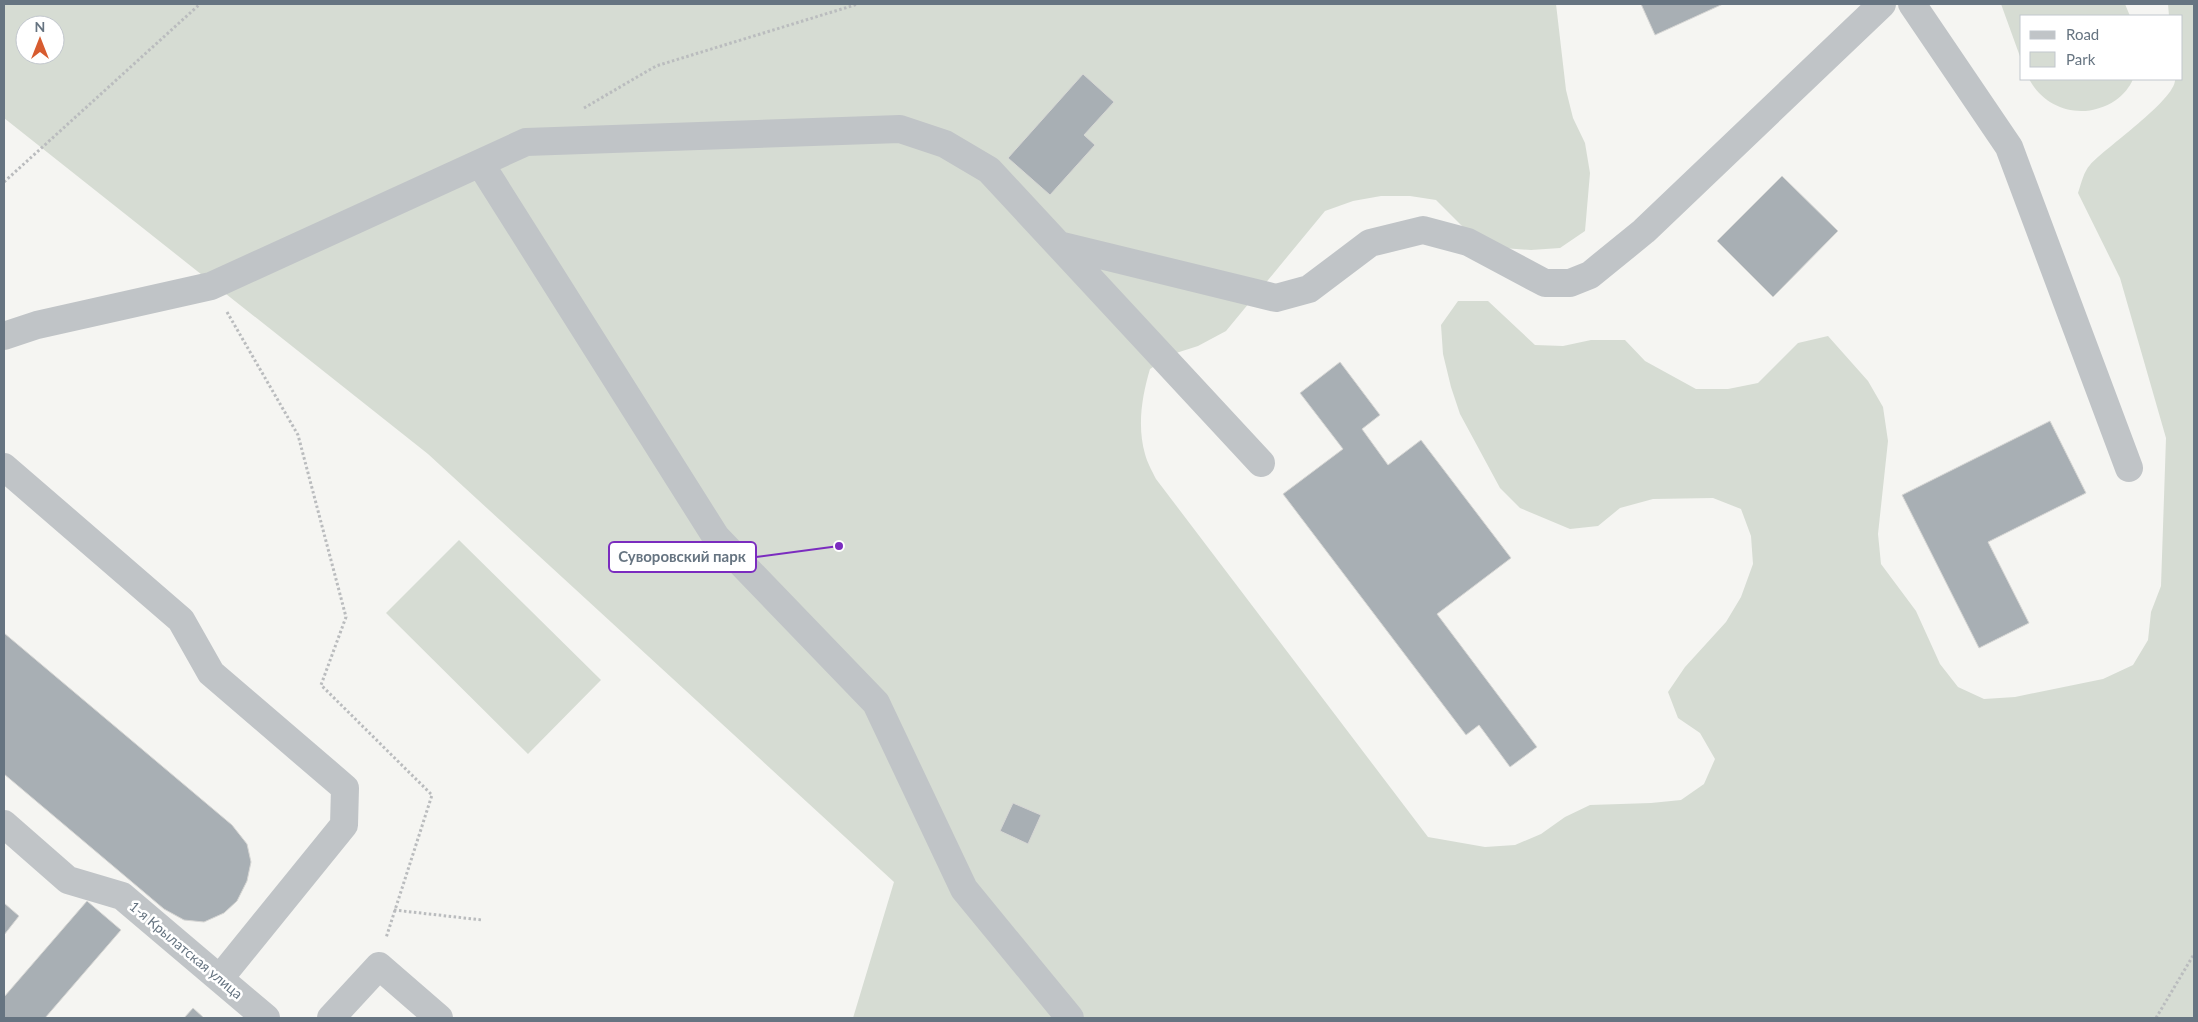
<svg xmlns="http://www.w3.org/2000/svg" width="2198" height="1022" viewBox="0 0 2198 1022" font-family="Lato,sans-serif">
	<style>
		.green { fill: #d6dcd3; fill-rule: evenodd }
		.building { fill: #a8afb4; stroke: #d6d6d4 }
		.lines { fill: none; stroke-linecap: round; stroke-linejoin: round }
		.path { stroke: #babcbe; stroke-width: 3; stroke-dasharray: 2.5 2.5; stroke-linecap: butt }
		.minor { stroke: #c0c4c7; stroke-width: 28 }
		.labels { text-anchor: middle; stroke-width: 5; stroke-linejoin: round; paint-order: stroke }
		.street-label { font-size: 14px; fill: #667481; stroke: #fff }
		.leader { fill: none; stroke: #7b2cbf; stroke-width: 2 }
		.callout-dot { fill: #7b2cbf; stroke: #fff; stroke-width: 2 }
		.callout { fill: #fff; stroke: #7b2cbf; stroke-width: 2 }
		.callout-label { font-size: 15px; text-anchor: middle; font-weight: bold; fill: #667481 }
	</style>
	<rect width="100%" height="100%" fill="#f5f5f2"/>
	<path class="green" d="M4,4H1556L1566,90L1573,118L1585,143L1590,173L1585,231L1560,248L1531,250L1503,248L1476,240L1436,200L1410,196H1381L1353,201L1325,211L1226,331L1198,346L1173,354L1150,369C1142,396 1137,426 1145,454C1147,462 1152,471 1156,479L1428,837L1485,847L1515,845L1541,834L1565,817L1590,805L1651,803L1681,800L1704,784L1715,759L1700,733L1678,718L1668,692L1685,667L1726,622L1741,597L1753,564L1751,536L1741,509L1713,498L1653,499L1620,508L1598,526L1570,529L1520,508L1500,488L1460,414L1451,387L1443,354L1441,325L1458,301H1488L1535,345L1563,346L1591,340H1625L1645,361L1696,389H1728L1758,383L1798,343L1828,336L1868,381L1883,407L1888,441L1878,534L1881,564L1916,611L1940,664L1958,687L1984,699L2015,697L2103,679L2133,665L2148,640L2151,612L2161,586L2166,438L2120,278L2078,193C2081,184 2084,171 2090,165C2105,148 2177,99 2175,79H2182V16H2169L2168,4H2194V1018H853L894,882L428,454L4,118ZM25,25H55V55H25Z
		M2001,4H2125L2130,16H2022V62Z
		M2029,79H2133C2130,87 2123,95 2116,100C2085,121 2046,111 2029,79Z
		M459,540L601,680L528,754L386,613Z"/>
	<path class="building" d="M1641,4H1723L1655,35Z
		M1083,74L1114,102L1084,135L1095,145L1050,195L1008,158Z
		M1782,176L1838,231L1773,297L1717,241Z
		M1340,362L1380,415L1362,429L1388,465L1421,440L1511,558L1437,614L1537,747L1510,767L1479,725L1466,735L1283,494L1343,449L1300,393Z
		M2050,421L2086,493L1988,542L2029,623L1979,648L1902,495Z
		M4,633L232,825L247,844L251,862L247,881L237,901L224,913L204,922L184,920L164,909L4,774Z
		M1013,803L1041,815L1028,844L1000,831Z
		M87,901L121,930L45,1018H4V997Z
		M4,903L19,916L4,935Z
		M193,1008L204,1018H184Z"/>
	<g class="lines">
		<path class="path" d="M584,108L656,66L858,4
			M4,182L200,4
			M227,312L298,435L346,617L321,685L432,795L386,938
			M394,910L482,920
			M2156,1018L2194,954"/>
		<path class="minor" d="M1912,4L2009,147L2129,468
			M480,163L716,537L876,703L964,889L1070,1018
			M1059,245L1276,298L1309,289L1370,243L1423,230L1468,242L1545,283H1570L1590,275L1644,231L1882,4
			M4,336L37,325L211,286L526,142L900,129L945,144L989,170L1261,463
			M4,467L181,620L211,673L345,788L344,825L220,978
			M4,824L68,880L122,896L266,1018
			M331,1018L379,966L439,1018"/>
	</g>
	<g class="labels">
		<g class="street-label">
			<text transform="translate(186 950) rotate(40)" y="5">1-я Крылатская улица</text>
		</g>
	</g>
	<path class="leader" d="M839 546L756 557"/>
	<circle class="callout-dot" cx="839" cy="546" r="5"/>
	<rect class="callout" x="609" y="542" width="147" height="30" rx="5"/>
	<g class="callout-label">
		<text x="682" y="562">Суворовский парк</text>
	</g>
	<rect width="2198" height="1022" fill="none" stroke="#667481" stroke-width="10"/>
	<rect x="2020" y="15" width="162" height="65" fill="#ffffff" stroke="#c2c7cd"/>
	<rect x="2030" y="31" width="25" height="8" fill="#c0c4c7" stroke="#c2c7cd"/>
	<text x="2066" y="40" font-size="15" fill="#667481">Road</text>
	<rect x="2030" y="52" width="25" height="15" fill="#d6dcd3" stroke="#c2c7cd"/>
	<text x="2066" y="65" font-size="15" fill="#667481">Park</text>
	<g transform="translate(40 40)"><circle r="24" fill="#ffffff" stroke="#c2c7cd"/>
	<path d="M0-4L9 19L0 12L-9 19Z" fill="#d75c30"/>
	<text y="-8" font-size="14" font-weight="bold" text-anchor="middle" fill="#667481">N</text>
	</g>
</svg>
